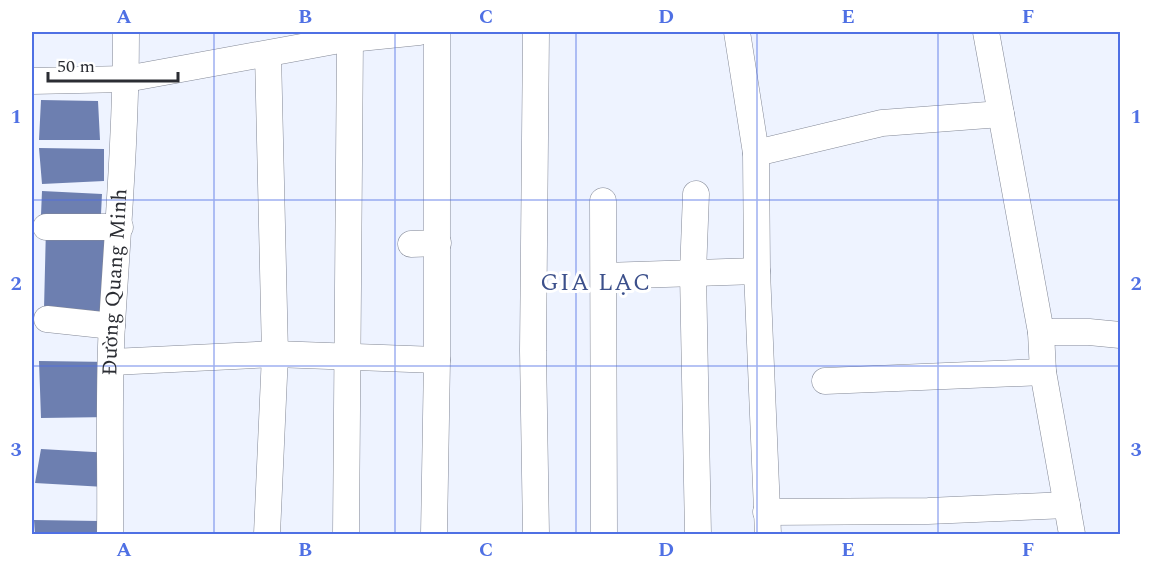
<svg xmlns="http://www.w3.org/2000/svg" width="1152" height="566" viewBox="0 0 1152 566" font-family="Spectral,serif">
  <style>
    .building { fill: #6d7fb0 }
    .lines { fill: none; stroke-linecap: round; stroke-linejoin: round }
    .minor-casing { stroke: #838896; stroke-width: 27 }
    .minor { stroke: #fff; stroke-width: 26 }
    .grid { fill: none; stroke: #4f70e4; stroke-width: 1.5; stroke-opacity: 0.55 }
    .labels { text-anchor: middle; dominant-baseline: central; stroke-width: 6; stroke-linejoin: round; paint-order: stroke }
    .street-label { font-size: 21px; fill: #2b2d33; stroke: #fff }
    .quarter-label { font-size: 24px; letter-spacing: 1.5px; fill: #3c508b; stroke: #fff }
    .neatline { fill: none; stroke: #4f70e4; stroke-width: 2 }
    .grid-label { font-size: 20px; text-anchor: middle; font-weight: bold; fill: #4f70e4 }
  </style>
  <rect width="100%" height="100%" fill="#eef3ff"/>
  <!-- building -->
  <path class="building" d="M41,100L98,101L100,140H39Z
    M39,148L104,149V181L42,184Z
    M42,191L102,194L101,214L41,215Z
    M46,227H120L113,313L44,309Z
    M39,361L112,362L111,417L41,418Z
    M41,449L111,453L105,487L35,483Z
    M34,520L99,521L101,534H35Z"/>
  <g class="lines">
    <!-- minor casing -->
    <g class="minor-casing">
      <g id="minor">
        <path d="M737,32L756,153L757,271L768,534"/>
        <path d="M986,32L1041,332L1043,372L1072,534"/>
        <path d="M32,81L126,79L340,40L419,32"/>
        <path d="M756,153L882,123L1001,114"/>
        <path d="M696,194L693,273L698,534"/>
        <path d="M603,201L604,534"/>
        <path d="M46,227H120"/>
        <path d="M411,244L438,243"/>
        <path d="M604,276L757,271"/>
        <path d="M47,319L112,326"/>
        <path d="M1041,332H1089L1120,335"/>
        <path d="M112,362L275,354L437,360"/>
        <path d="M825,381L1043,372"/>
        <path d="M766,512L928,511L1067,505"/>
        <path id="s1" d="M110,534C111,465 108,394 112,324C118,226 126,129 126,32"/>
        <path d="M267,534L275,354L268,54"/>
        <path d="M346,534L350,39"/>
        <path d="M434,534L437,360V32"/>
        <path d="M536,534L533,351L536,32"/>
      </g>
    </g>
    <!-- minor -->
    <use href="#minor" class="minor"/>
  </g>
  <!-- grid -->
  <path class="grid" d="M214,32V534M395,32V534M576,32V534M757,32V534M938,32V534M32,200H1120M32,366H1120"/>
  <g class="labels">
    <!-- street labels -->
    <g class="street-label">
      <text stroke="none"><textPath href="#s1" startOffset="252">Đường Quang Minh</textPath></text>
    </g>
    <!-- quarter labels -->
    <g class="quarter-label">
      <text x="596" y="283">GIA LẠC</text>
    </g>
  </g>
  <!-- border -->
  <rect width="1152" height="566" fill="none" stroke="#ffffff" stroke-width="66"/>
  <!-- scale -->
  <path d="M48 72v9h130v-9" fill="none" stroke="#2b2d33" stroke-width="3"/>
  <text x="57" y="72" font-size="18" fill="#2b2d33" stroke="#ffffff" stroke-width="4.5" paint-order="stroke">50 m</text>
  <rect x="33" y="33" width="1086" height="500" class="neatline"/>
  <g class="grid-label">
    <text x="124" y="23">A</text>
    <text x="305" y="23">B</text>
    <text x="486" y="23">C</text>
    <text x="666" y="23">D</text>
    <text x="848" y="23">E</text>
    <text x="1028" y="23">F</text>
    <text x="16" y="123">1</text>
    <text x="1136" y="123">1</text>
    <text x="16" y="290">2</text>
    <text x="1136" y="290">2</text>
    <text x="16" y="456">3</text>
    <text x="1136" y="456">3</text>
    <text x="124" y="556">A</text>
    <text x="305" y="556">B</text>
    <text x="486" y="556">C</text>
    <text x="666" y="556">D</text>
    <text x="848" y="556">E</text>
    <text x="1028" y="556">F</text>
  </g>
</svg>
